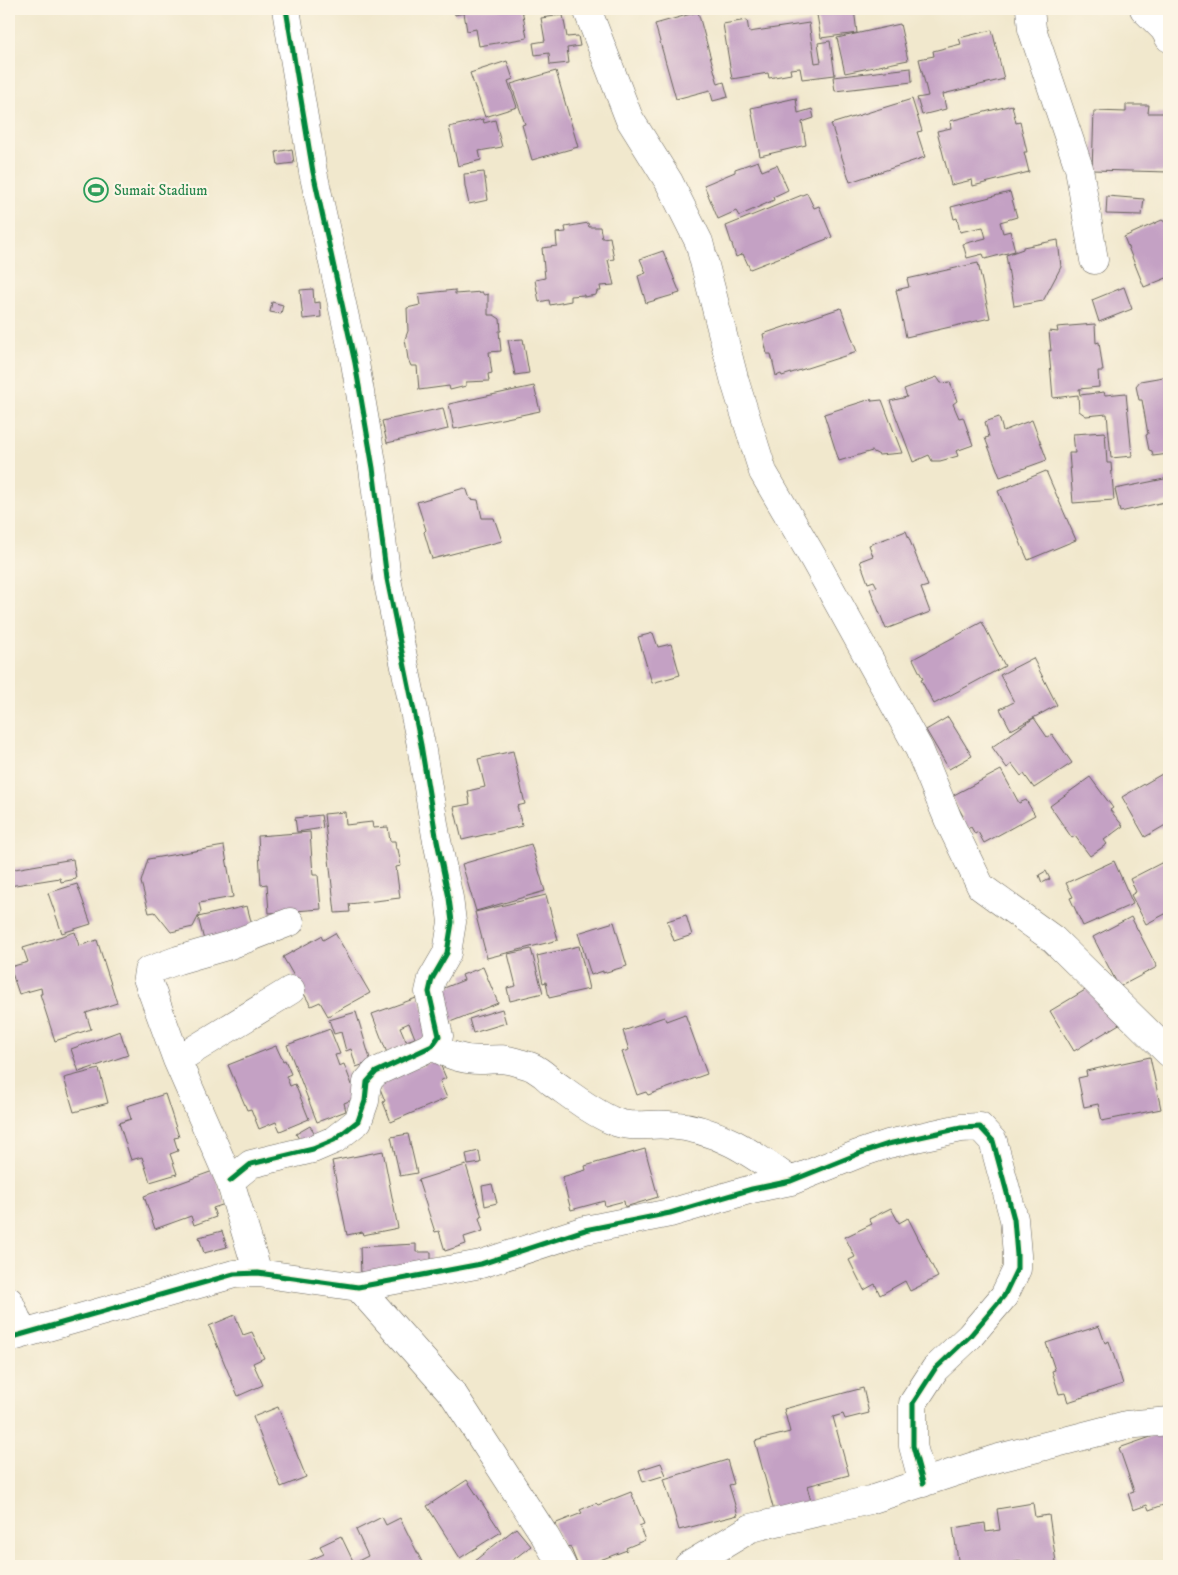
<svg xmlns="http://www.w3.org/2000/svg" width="1178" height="1575" viewBox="0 0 1178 1575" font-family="'IM FELL DW Pica',serif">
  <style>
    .building { fill: #c4a1c4; fill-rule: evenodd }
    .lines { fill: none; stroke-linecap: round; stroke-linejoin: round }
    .minor-casing { stroke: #67635a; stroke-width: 29 }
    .minor { stroke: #fff; stroke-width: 28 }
    .cycleway-casing { stroke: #fcf5e5; stroke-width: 8 }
    .cycleway { stroke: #00873e; stroke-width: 5 }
    .labels { text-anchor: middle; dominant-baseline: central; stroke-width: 4.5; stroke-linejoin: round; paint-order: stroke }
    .leisure-label { font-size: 15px; fill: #27864d; stroke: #fcf5e5; text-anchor: start }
  </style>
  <rect width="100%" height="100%" fill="#fcf5e5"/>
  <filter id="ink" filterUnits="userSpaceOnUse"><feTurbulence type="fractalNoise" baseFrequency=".02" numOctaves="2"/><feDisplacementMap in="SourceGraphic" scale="10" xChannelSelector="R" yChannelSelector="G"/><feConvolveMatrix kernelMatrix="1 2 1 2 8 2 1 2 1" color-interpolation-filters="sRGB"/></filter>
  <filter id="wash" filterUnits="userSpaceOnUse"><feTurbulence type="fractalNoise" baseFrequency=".0096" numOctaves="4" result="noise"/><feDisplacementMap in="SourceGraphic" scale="20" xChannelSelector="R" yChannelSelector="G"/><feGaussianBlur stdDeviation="1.12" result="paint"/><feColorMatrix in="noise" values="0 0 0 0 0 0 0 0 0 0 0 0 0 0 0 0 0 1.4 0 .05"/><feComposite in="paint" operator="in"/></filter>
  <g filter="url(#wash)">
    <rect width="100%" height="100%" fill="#f1e8cd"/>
    <g id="blocks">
      <!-- building -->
      <path class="building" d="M454,9H522L527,38L479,46L476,29L467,31L464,13L455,15Z
        M816,9H854L857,33L821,38Z
        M698,12L718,84L724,82L728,97L713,101L710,90L676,99L655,24Z
        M563,15L567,37L578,36L580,46L567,48L569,63L550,65L549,53L535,55L533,43L545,41L541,18Z
        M747,20L749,32L809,23L815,63L821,62L818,43L830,41L835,75L802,79L800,68L790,69L791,74L769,78L768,73L732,79L723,24Z
        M900,24L908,60L845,73L837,38Z
        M992,30L1004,79L943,94L946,109L922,115L917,98L928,96L919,59L934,56L933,51L961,44L959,38Z
        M507,61L513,79L508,81L517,107L485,117L470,73Z
        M911,68L912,82L835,91L833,77Z
        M556,71L578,147L532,160L522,125L525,124L511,84Z
        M796,98L798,113L812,109L814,118L802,122L806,145L760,156L751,108Z
        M912,99L922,131L917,132L925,157L850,182L831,124Z
        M1012,105L1016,123L1020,122L1027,152H1024L1029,172L973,186L972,180L951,185L937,131L951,128L950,121Z
        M1126,105H1149L1148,113H1169V172L1092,170L1094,111L1126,112Z
        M483,119L484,123L495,120L502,147L479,151L481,160L458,166L449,127Z
        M292,149L294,163L278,165L276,152Z
        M758,161L762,171L777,165L788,190L773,197L774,200L739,216L736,211L718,219L704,185L735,172V169Z
        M484,172L488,200L469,204L465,186L464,174Z
        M1010,192L1017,217L1000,222L1003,233L1010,231L1015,251L985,259L983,254L967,258L963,244L986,238L983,227L960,232L957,218L954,219L951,207Z
        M807,193L814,208L819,206L832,237L750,269L743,254L736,257L726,226Z
        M1107,196L1144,199L1142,215L1106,214Z
        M1162,220L1165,222L1169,233V277L1144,287L1124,237Z
        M588,223L589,227H600L602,238L610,237L614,259L608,260L614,285L600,286L601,291H597L596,295L584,297V295L571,296V301L550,305L549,300L539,302L535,280L545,278L542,248L557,246L556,233L566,232L565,227Z
        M1058,240L1061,267L1043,301L1014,306L1006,255L1023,249V247Z
        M663,251L680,293L646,303L638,276L646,273L640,259Z
        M978,263L990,318L906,337L896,290L909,287L907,279Z
        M1124,287L1132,309L1099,322L1092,300Z
        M313,289L314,303L320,302L321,317L303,319L300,290Z
        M455,290V294L482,292L484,295L488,294V315H494L500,319L501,331H499L501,351L489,352L492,373L488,374L489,381L466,382V386L450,390L449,386L419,390L417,366H411L408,359L405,339L408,331L407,308L420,305L418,294Z
        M272,302L283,305L281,314L270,312Z
        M841,308L857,352L782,376L781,374L776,376L771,354H767L763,334Z
        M1095,324L1096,343L1099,342L1103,371H1098L1099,387L1079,389L1080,395L1104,392L1105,395L1126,393L1132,456L1111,458L1107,414L1086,416L1079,411L1078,395L1053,398L1049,350L1051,351L1049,331L1058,332L1057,327Z
        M523,339L529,373L515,375L508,340Z
        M1169,376V454L1153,456L1152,451L1149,450L1146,435L1148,434L1142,400H1139L1136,386L1140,381Z
        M937,377L941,383L950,382L957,401L953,404L959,418L963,417L973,445L956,451L958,456L940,461H932L929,455L913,462L890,401L907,397L904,389Z
        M534,386L540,411L454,429L449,404Z
        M871,399L872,401L882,400L902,453L879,455L872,451L839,461L824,414Z
        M443,408L448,429L387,443L382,421Z
        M999,417L1003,431L1032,420L1047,460L1000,477L985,438L989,437L985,422Z
        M1105,432L1107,463H1111L1114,500L1073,503L1069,453H1075L1073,434Z
        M1046,471L1076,540L1028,560L998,491Z
        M1169,478V501L1120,512L1115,489Z
        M464,488L467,490L470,499L478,500L482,518H494L502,541L432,559L424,532L426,530L417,502Z
        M906,531L928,586L921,588L930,612L886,629L870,589L877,587L874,581L868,583L860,561L873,556L869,545Z
        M982,622L1005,666L934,704L921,680L923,679L913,659Z
        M653,633L658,647L671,644L680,675L652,683L638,637Z
        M1033,658L1057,705L1011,730L1000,709L1014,702L1000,675Z
        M948,717L972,756L949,769L926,730Z
        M1034,718L1047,737L1052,734L1072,763L1034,788L1024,774L1021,776L1012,764L1007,768L992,747Z
        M513,751L525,804L517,806L522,826L462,840L454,807L470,804L468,791L485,787L478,759Z
        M1001,770L1019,803L1026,800L1035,815L984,843L978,832L975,834L971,827L967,829L961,817L963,816L952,796Z
        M1169,770V823L1145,837L1122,797Z
        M1090,777L1113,808L1110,810L1123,826L1104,840L1107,844L1090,856L1075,836L1072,838L1050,806Z
        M345,812L346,825L372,822L373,828L388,827L390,841H395L396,849H398L401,866L396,867L400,898L349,904L350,912L335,913L324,814Z
        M321,815L323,828L297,832L295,818Z
        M310,832L313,875H318L321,909L269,913L267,884L261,885L258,836Z
        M531,844L545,891L476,911L462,864Z
        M224,846L233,897L199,903L201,911L193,927L171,932L155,912L149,913L141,882L148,859Z
        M73,859L76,879L61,882L60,878L9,886V870Z
        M1169,859V912L1146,924L1131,895L1136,892L1130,879Z
        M1114,861L1133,904L1083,926L1070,898L1073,897L1066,883Z
        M1046,871L1050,879L1042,883L1039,875Z
        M77,884L91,924L62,933L48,893Z
        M546,895L558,940L487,958L475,912Z
        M247,906L254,933L205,944L198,917Z
        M686,915L692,935L674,941L667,921Z
        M1131,917L1157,967L1119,987L1093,937Z
        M614,922L627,966L603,973V971L591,975L578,933Z
        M75,932L79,946L97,940L117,1003L86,1013L91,1029L55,1041L40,994H42L41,988L19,994L10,967L28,962L23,948Z
        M335,933L370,993L328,1016L320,1002L311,1006L283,957L321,936L323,940Z
        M579,946L589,989L549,998L546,982L543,983L537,956Z
        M531,949L543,993L510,1001L507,988L516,986L508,954Z
        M483,967L498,1003L445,1024L432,993L464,980L462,975Z
        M1097,983L1121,1023L1074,1051L1050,1011Z
        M419,997L434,1035L387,1053L372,1014ZM409,1023L415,1038L406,1041L400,1027Z
        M502,1009L506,1023L473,1033L469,1019Z
        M356,1012L371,1062L356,1067L351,1049L346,1051L341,1032L334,1034L329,1020Z
        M685,1014L707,1074L648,1095L646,1092L637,1095L622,1052L629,1050L623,1031L664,1017L666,1021Z
        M330,1029L340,1054L335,1055L339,1066L344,1064L357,1098L344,1103L346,1111L317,1122L287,1045Z
        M120,1031L128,1055L79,1072L71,1049Z
        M276,1046L283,1061L285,1060L291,1074L286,1076L290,1086L295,1084L309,1119L280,1131L276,1122L259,1129L251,1109L247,1110L228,1065Z
        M1150,1057L1161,1109L1102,1121L1098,1104L1084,1107L1078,1078L1087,1076L1086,1071Z
        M438,1059L446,1078L440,1081L447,1098L391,1122L383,1102L385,1101L375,1076L422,1066Z
        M99,1069L108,1103L74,1112L64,1078Z
        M165,1094L179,1137L174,1138L178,1151L170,1154L177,1174L150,1182L142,1157L131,1160L119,1123L131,1119L127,1106Z
        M310,1126L318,1138L304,1148L296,1134Z
        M408,1134L417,1173L400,1176L391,1137Z
        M645,1149L658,1197L625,1207L624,1201L605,1206L604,1201L571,1210L562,1177L586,1170L585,1166Z
        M383,1151L398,1228L363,1235L362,1232L347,1235L332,1161Z
        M479,1151L481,1163L468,1165L466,1154Z
        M466,1165L482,1217L479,1218L483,1231L464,1237L466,1244L445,1251L439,1231L435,1232L418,1180Z
        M213,1171L225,1204L213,1208L216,1217L194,1225L191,1216L155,1229L144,1196Z
        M492,1184L497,1203L485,1206L482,1186Z
        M891,1208L899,1223L908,1218L938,1277L910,1291L905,1281L880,1295L875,1284L864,1290L849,1260L855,1257L845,1237L872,1224L869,1219Z
        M222,1231L227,1247L204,1253L199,1237Z
        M416,1244V1252H431V1266L361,1275L360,1247Z
        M235,1315L243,1335L252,1332L264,1358L253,1363L263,1385L238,1396L209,1326Z
        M1099,1326L1105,1343L1109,1341L1123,1384L1068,1402L1065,1393L1059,1394L1052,1371L1055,1370L1046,1343Z
        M863,1388L869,1413L845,1419L843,1414L833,1417L849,1475L807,1486L812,1505L775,1515L755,1441L790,1432L784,1409Z
        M278,1407L306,1477L281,1487L253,1417Z
        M1168,1431L1169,1435V1503L1149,1510L1147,1505L1133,1510L1128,1493L1134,1491L1119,1448Z
        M727,1460L734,1484L729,1485L738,1515L679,1530L664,1479Z
        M661,1463L666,1475L643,1482L639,1470Z
        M467,1480L501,1532L460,1558L427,1506Z
        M631,1492L644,1524L639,1526L645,1540L626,1548L627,1550L584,1566H578L570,1546L564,1548L554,1524L582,1513L580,1510L596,1503L598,1505Z
        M1033,1503L1035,1517L1049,1515L1056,1562L1028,1566H1022V1561L990,1566H959L953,1528L985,1523L986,1532L1000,1530L997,1509Z
        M382,1517L386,1525L400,1518L424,1566H306L304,1563L324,1554L320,1546L341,1536L354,1563L368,1556L356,1530Z
        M516,1528L531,1546L505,1566H468Z
        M522,1561L525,1566H514Z"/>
    </g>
  </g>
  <g filter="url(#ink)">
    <use href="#blocks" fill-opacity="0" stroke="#67635a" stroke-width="1"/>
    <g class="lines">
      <!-- minor casing -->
      <g class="minor-casing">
        <path id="minor" d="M587,9L629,118L669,182L699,242L735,382L763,472L815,561L919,749L948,819L981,887L1053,939L1169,1053
          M1030,9L1032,29L1079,168L1094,260
          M1144,9L1164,29L1169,38
          M432,1046C447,1054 461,1060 479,1060C494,1060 501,1057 516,1062C522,1064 529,1065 534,1068C541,1072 547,1077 552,1082C572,1096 590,1111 613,1121C631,1129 650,1123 669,1125C718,1128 753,1154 791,1181
          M177,1060L147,978L148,971L178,960L230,945L290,922
          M230,1181L251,1164L313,1149L334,1140L358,1121L365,1101L367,1082L376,1072L432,1046L439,1036L429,992L432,979L447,953L452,922L449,898L436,836L421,745L387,579L373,468L355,363L313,172L286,9
          M258,1273L230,1181L177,1060L291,990
          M358,1287L453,1394L545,1536L562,1566
          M9,1301L23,1334
          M9,1338L234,1274L258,1273L358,1287L481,1264L585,1230L670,1213L752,1189L791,1181L858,1154L888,1144L961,1128L980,1127L993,1141L1014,1219L1017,1255V1269L1004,1296L970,1336L935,1369L913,1403V1446L923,1483
          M688,1566L751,1528L870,1500L995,1459L1126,1425L1169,1421"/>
      </g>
      <!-- minor -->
      <use href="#minor" class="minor"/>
      <!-- cycleway casing -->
      <g class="cycleway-casing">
        <path id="cycleway" d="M230,1181L251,1164L313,1149L334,1140L358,1121L365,1101L367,1082L376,1072L432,1046L439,1036L429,992L432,979L447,953L452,922L449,898L436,836L421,745L387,579L373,468L355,363L313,172L286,9
          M9,1338L234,1274L258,1273L358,1287L481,1264L585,1230L670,1213L752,1189L791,1181L858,1154L888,1144L961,1128L980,1127L993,1141L1014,1219L1017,1255V1269L1004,1296L970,1336L935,1369L913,1403V1446L923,1483"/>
      </g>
      <!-- cycleway -->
      <use href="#cycleway" class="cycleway"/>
    </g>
  </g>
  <!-- icons -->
  <defs>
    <g id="stadium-ring" transform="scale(1.25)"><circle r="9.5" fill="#fcf5e5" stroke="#2e9e5b" stroke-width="1.5"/><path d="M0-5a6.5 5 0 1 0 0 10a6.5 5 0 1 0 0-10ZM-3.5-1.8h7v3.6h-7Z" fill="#2e9e5b"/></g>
  </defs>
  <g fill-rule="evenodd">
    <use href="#stadium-ring" x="96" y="190"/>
  </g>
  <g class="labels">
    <!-- leisure labels -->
    <g class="leisure-label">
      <text x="114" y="190">Sumait Stadium</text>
    </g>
  </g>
  <!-- margin -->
  <rect width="1178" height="1575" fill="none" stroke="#fcf5e5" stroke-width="30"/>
</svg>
